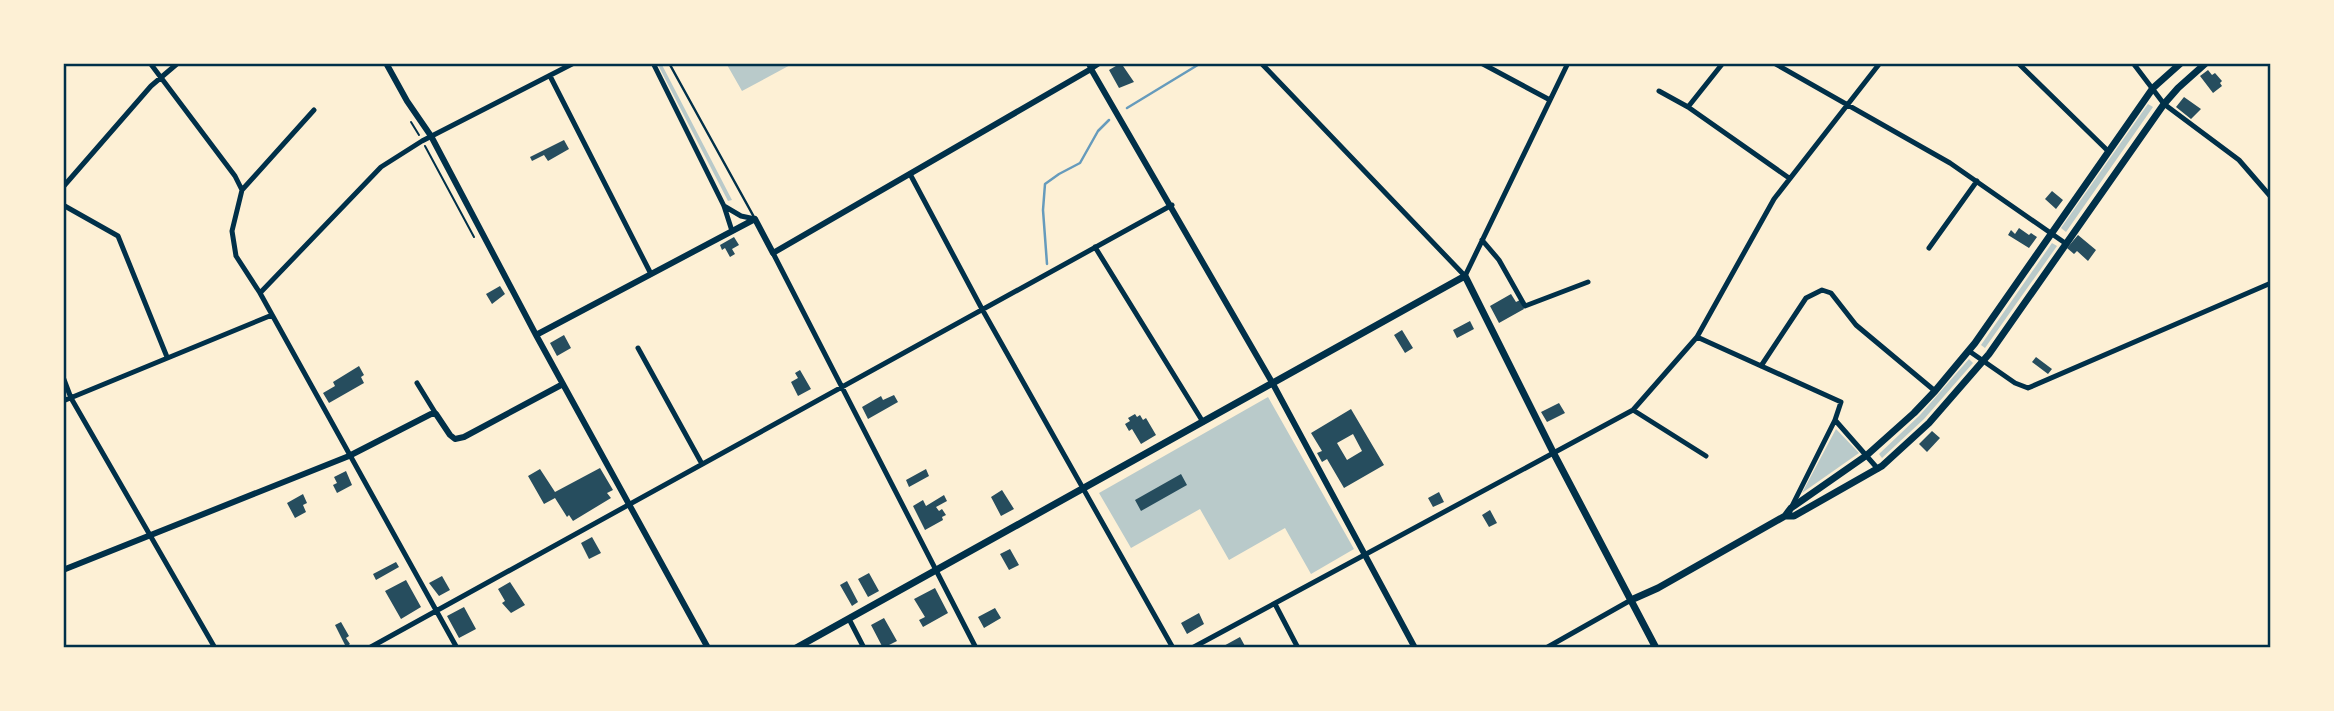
<svg xmlns="http://www.w3.org/2000/svg" width="2334" height="711" viewBox="0 0 2334 711" font-family="Barlow,sans-serif">
  <style>
    .green { fill: #b9caca }
    .lines { fill: none; stroke-linecap: round; stroke-linejoin: round }
    .stream { stroke: #669bbc; stroke-width: 2.5 }
    .building { fill: #264d5e; fill-rule: evenodd }
    .path { stroke: #003049; stroke-width: 2 }
    .service { stroke: #003049; stroke-width: 2.5 }
    .minor { stroke: #003049; stroke-width: 5 }
    .tertiary { stroke: #003049; stroke-width: 6 }
    .secondary { stroke: #003049; stroke-width: 7 }
    .neatline { fill: none; stroke: #003049; stroke-width: 2.5 }
  </style>
  <rect width="100%" height="100%" fill="#fdf0d5"/>
  <!-- green -->
  <path class="green" d="M657,63H661L732,200L728,201Z
    M726,63H794L742,91Z
    M2148,104L2153,107L2066,232L2061,228Z
    M2052,243L2057,246L1985,348L1981,345Z
    M1969,359L1973,363L1924,419L1882,458L1879,454L1920,415Z
    M1268,397L1354,549L1311,574L1285,528L1229,560L1200,509L1131,548L1099,493Z
    M1836,429L1859,453L1802,493Z"/>
  <g class="lines">
    <!-- stream -->
    <path class="stream" d="M1127,108L1201,63
      M1047,264L1043,210L1045,184L1059,174L1080,163L1098,131L1109,120"/>
  </g>
  <!-- building -->
  <path class="building" d="M1121,63L1134,82L1119,88L1109,70Z
    M2208,70L2212,75L2215,73L2222,81L2220,83L2222,86L2213,93L2200,76Z
    M2184,97L2201,109L2191,119L2176,107Z
    M564,140L569,149L548,161L544,155L532,161L530,157Z
    M2052,191L2063,200L2056,209L2045,199Z
    M2019,228L2029,235L2031,233L2037,237L2029,248L2008,235L2011,230L2015,234Z
    M2078,235L2096,250L2088,261L2077,251L2074,254L2067,248Z
    M734,237L739,245L732,249L735,254L730,257L725,248L722,250L720,245Z
    M500,286L505,294L492,304L486,294Z
    M1511,294L1516,302L1520,300L1524,309L1499,323L1490,306Z
    M1470,321L1474,329L1457,338L1453,330Z
    M1402,330L1413,348L1405,353L1394,335Z
    M564,335L571,348L557,356L550,343Z
    M2036,357L2052,369L2048,374L2032,362Z
    M359,366L364,375L361,377L364,383L329,403L323,393L335,386L333,382Z
    M800,370L811,389L798,396L791,382L798,378L795,373Z
    M894,395L898,402L868,419L862,407L881,396L883,400Z
    M1559,403L1565,413L1547,422L1541,412Z
    M1351,409L1384,465L1344,488L1327,459L1322,462L1317,453L1322,451L1311,433ZM1353,434L1362,451L1347,460L1337,443Z
    M1135,414L1137,417L1140,415L1143,420L1146,418L1156,435L1141,444L1132,429L1129,431L1125,424L1130,421L1128,418Z
    M1932,431L1940,438L1927,452L1919,444Z
    M600,468L613,490L607,493L611,498L573,521L569,515L567,517L555,498L544,504L528,476L540,469L555,492Z
    M926,469L929,476L909,487L906,480Z
    M346,471L352,485L337,493L333,485L337,483L334,477Z
    M1181,474L1187,485L1141,511L1135,500Z
    M1002,490L1014,509L1001,516L991,497Z
    M1439,492L1444,502L1433,507L1428,498Z
    M303,494L307,503L303,505L306,512L295,518L287,503Z
    M944,495L947,501L936,507L939,511L942,509L946,515L942,517L943,520L925,530L913,506L923,500L926,506Z
    M1490,510L1497,523L1489,527L1482,515Z
    M592,537L601,553L589,559L581,543Z
    M1010,549L1019,565L1009,570L1000,554Z
    M396,562L399,567L376,580L373,574Z
    M869,573L879,591L868,597L858,579Z
    M442,576L450,590L439,596L429,583Z
    M406,580L421,607L401,619L385,591Z
    M847,581L858,602L852,606L840,585Z
    M510,582L525,605L511,613L502,603L505,601L498,589Z
    M935,588L948,613L923,627L919,620L925,617L914,599Z
    M464,607L476,629L459,638L447,616Z
    M995,608L1001,618L984,628L978,617Z
    M1199,613L1204,624L1187,634L1181,623Z
    M884,618L897,641L883,648L871,625Z
    M341,622L349,636L346,638L350,644L346,647L335,625Z
    M1240,637L1246,648H1220Z"/>
  <g class="lines">
    <!-- path -->
    <path class="path" d="M411,122L419,135
      M425,146L474,237"/>
    <!-- service -->
    <path class="service" d="M669,63L754,217"/>
    <!-- minor -->
    <path class="minor" d="M150,63L235,176L242,190
      M653,63L724,206L732,231
      M1088,63L1091,69L1100,63
      M1261,63L1465,276L1568,63
      M1481,63L1550,100
      M1723,63L1688,107L1789,178
      M1774,63L1950,163L2065,243
      M2018,63L2108,151
      M2133,63L2164,104L2239,160L2271,197
      M550,76L651,274
      M1659,91L1688,107
      M910,174L982,309L1173,648
      M63,187L151,86L178,63
      M242,190L232,231L236,256L260,293L457,648
      M242,190L314,110
      M63,205L118,236L167,357
      M724,206L741,216L755,219
      M1482,240L1499,260L1525,306L1588,282
      M1095,247L1203,422
      M1929,248L1977,181
      M773,253L976,648
      M260,293L381,167L422,141L574,63
      M1697,337L1841,402L1835,420L1792,506
      M638,348L702,464
      M1969,351L2015,383L2028,388L2271,283
      M1761,366L1806,298L1822,290L1831,293L1856,325L1935,391
      M63,377L71,398L215,648
      M417,383L436,414
      M63,401L272,315
      M1633,410L1706,456
      M1835,420L1878,469
      M1275,604L1298,648
      M849,619L864,648
      M369,648L1172,205
      M1192,648L1633,410L1697,337L1774,199L1880,63
      M1546,648L1631,600"/>
    <!-- tertiary -->
    <path class="tertiary" d="M386,63L407,101L431,136L536,335L708,648
      M536,335L755,219L773,253L1091,69L1273,384L1415,648
      M63,570L349,456L431,414H436L450,435L455,439L464,437L563,384"/>
    <!-- secondary -->
    <path class="secondary" d="M1785,516L1791,508L1867,455L1914,413L1935,391L1975,343L2153,88L2181,63
      M1631,600L1658,588L1785,516H1794L1882,466L1929,423L1989,354L2164,104L2178,88L2206,63
      M796,648L1465,276L1553,452L1656,648"/>
  </g>
  <!-- border -->
  <rect width="2334" height="711" fill="none" stroke="#fdf0d5" stroke-width="130"/>
  <rect x="65" y="65" width="2204" height="581" class="neatline"/>
</svg>
